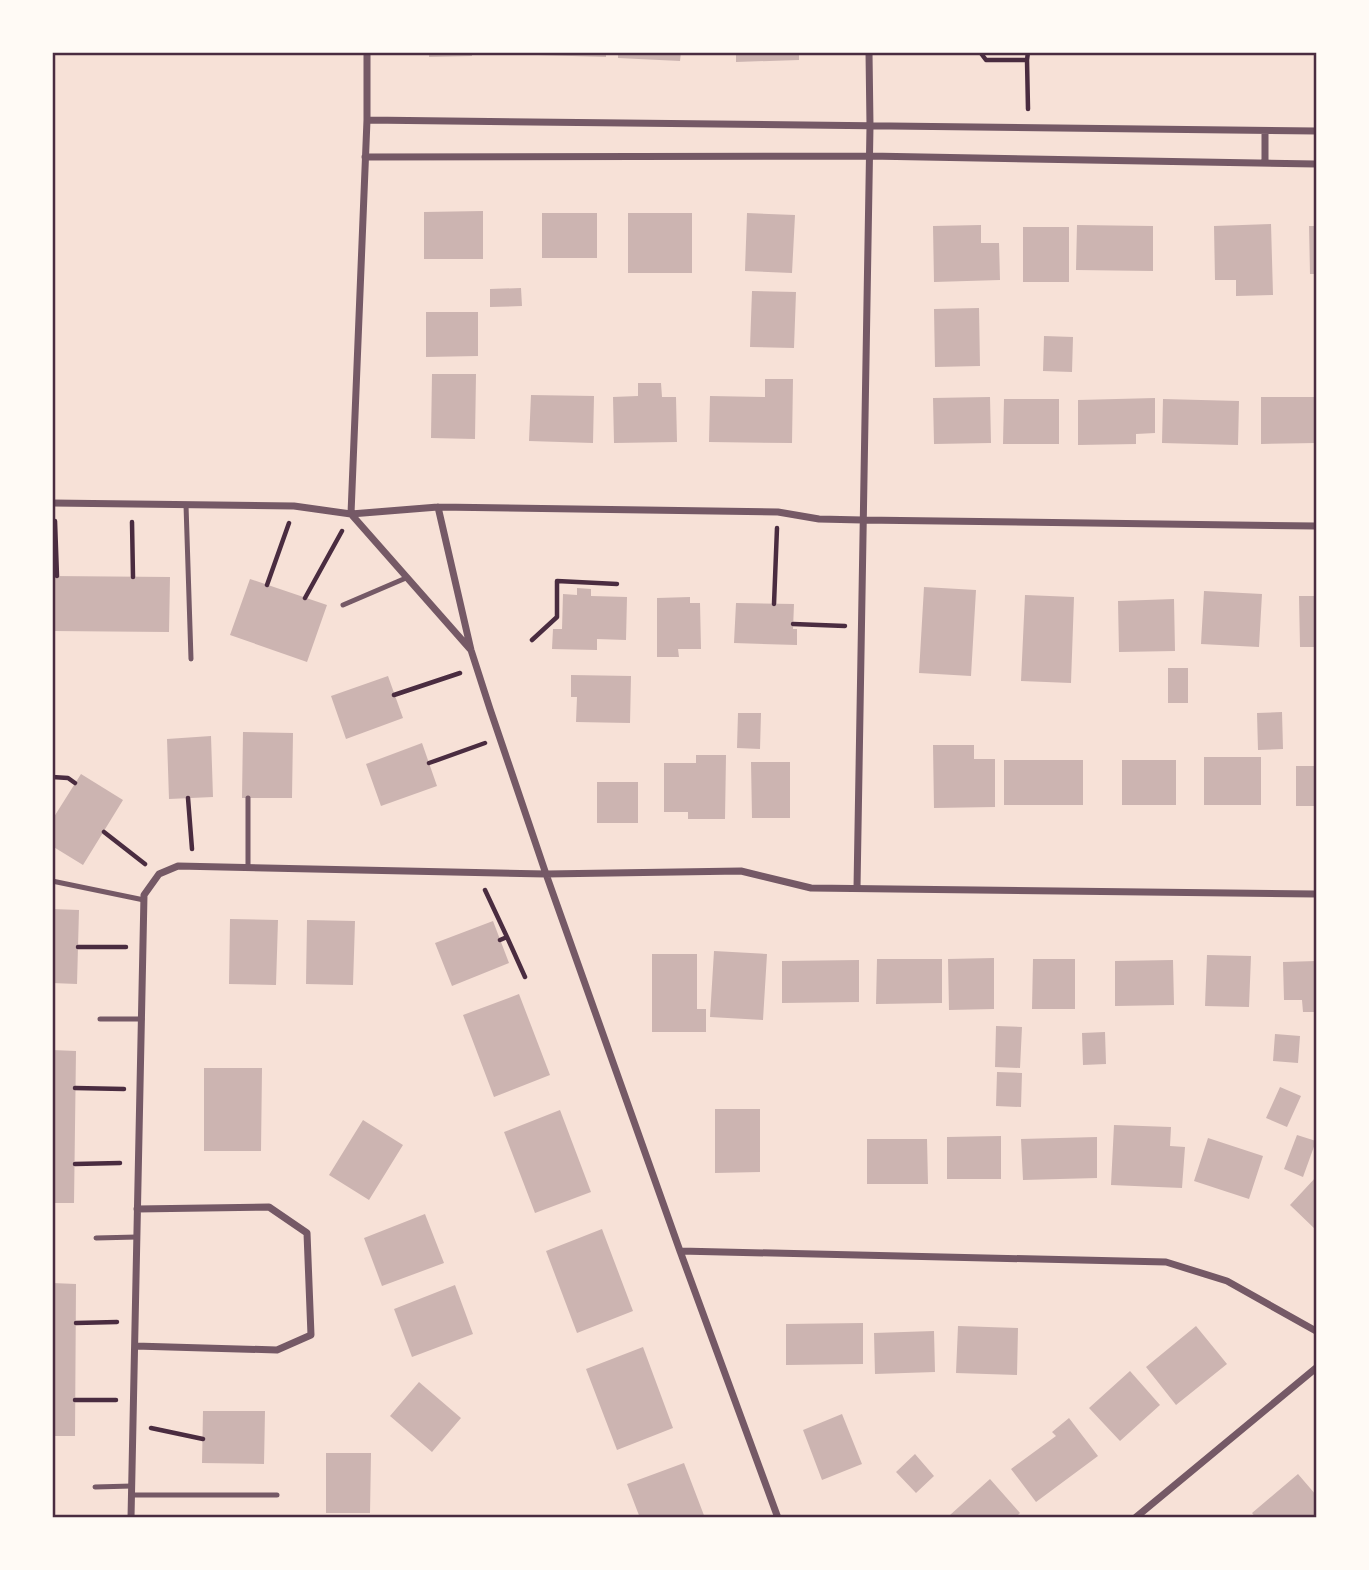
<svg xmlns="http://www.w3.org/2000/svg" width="1369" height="1570" viewBox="0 0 1369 1570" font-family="Raleway,sans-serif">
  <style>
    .building { fill: #ccb4b1 }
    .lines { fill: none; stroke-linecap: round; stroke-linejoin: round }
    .path { stroke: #4a2c40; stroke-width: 4.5 }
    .service { stroke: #755966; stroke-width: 5 }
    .minor { stroke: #755966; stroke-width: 7 }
    .neatline { fill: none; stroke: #4a2c40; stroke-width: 2.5 }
  </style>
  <rect width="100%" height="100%" fill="#f7e1d7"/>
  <!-- building -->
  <path class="building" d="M429,52H472V56L429,57Z
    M538,52H606V57L538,55Z
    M618,52H681L680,61L618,58Z
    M736,52H799V60L736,62Z
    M483,211V259H424V212Z
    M542,213H597V258H542Z
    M628,213H692V273H628Z
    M747,213L795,215L792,273L745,271Z
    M1271,224L1273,295L1236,296V280H1215L1214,226Z
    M981,225V243H999L1000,280L934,282L933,226Z
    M1077,225L1153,226V271L1076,270Z
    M1309,226H1316V274H1310Z
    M1023,227H1069V282H1023Z
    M521,288L522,306L490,307V289Z
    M752,291L796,292L794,348L750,347Z
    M979,308L980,366L935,367L934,309Z
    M426,312H478V356L426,357Z
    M1044,336L1073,337L1072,372L1043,371Z
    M432,374H476L475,439L431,438Z
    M765,379H793L792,443L709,442L710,396L765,397Z
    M638,383H661L662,397H676L677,442L614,443L613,397L638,396Z
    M531,395L594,396L593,443L529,441Z
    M990,397L991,443L934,444L933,398Z
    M1261,397H1316V443L1261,444Z
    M1155,398V433L1136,434V444L1078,445V400Z
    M1004,399H1059V444H1003Z
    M1163,399L1239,401L1238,445L1162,443Z
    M52,576L170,577L169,632L52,631Z
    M250,579L327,605L307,662L230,635Z
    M924,587L976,590L971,676L919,673Z
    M577,588L591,589V596L627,597L626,640L597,639V650L552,649L553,629H562L563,594L577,595Z
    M1204,591L1262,594L1259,647L1201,644Z
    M1025,595L1074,597L1071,683L1021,681Z
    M1299,596H1316V647H1300Z
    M690,597V603H700L701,649H678L679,657H657V598Z
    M1174,599L1175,651L1119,652L1118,601Z
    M736,603L794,604L793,629H797V645L734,643Z
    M1168,668H1188V703H1168Z
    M571,675L631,676L630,723L576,722L577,697H571Z
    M388,676L403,718L346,739L331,696Z
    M1282,712L1283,749L1258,750L1257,713Z
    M738,713H761L760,749L737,748Z
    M243,732L293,733L292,798H242Z
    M211,736L213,797L169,799L167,739Z
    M422,743L437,786L381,806L366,764Z
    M933,745H974V759H995V807L934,808Z
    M696,755H726L725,819H688V812H664V763H696Z
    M1204,757H1261V805H1204Z
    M1004,760H1083V805H1004Z
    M1122,760H1176V805H1122Z
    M751,762H790V818H752Z
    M1296,766H1316V806H1296Z
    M81,774L123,800L83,865L52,846V820Z
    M597,782H638V823H597Z
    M52,909L79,910L77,984L52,983Z
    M230,919L278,920L276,985L229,984Z
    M307,920L355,921L353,985L306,984Z
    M493,921L509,963L452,986L435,943Z
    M714,951L767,954L763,1020L710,1017Z
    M652,954H697V1009H706V1032H652Z
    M1207,955L1251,956L1249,1007L1205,1006Z
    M994,958V1009L949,1010L948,959Z
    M877,959H942V1003L876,1004Z
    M1033,959H1075V1009H1032Z
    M859,960V1002L782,1003V961Z
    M1173,960L1174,1005L1115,1006V961Z
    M1316,961V1012H1303L1302,1000H1284L1283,962Z
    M519,994L550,1075L494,1097L463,1015Z
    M996,1026L1022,1027L1020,1068L995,1067Z
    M1105,1032L1106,1064L1083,1065L1082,1033Z
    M1275,1034L1300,1036L1298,1063L1273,1061Z
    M52,1050L76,1051L74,1203H52Z
    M204,1068H262L261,1151H204Z
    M997,1072L1022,1073L1021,1107L996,1106Z
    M1280,1087L1301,1096L1287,1127L1266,1118Z
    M715,1109H760V1172L715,1173Z
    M560,1110L591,1192L535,1213L504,1132Z
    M363,1120L403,1145L369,1200L329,1175Z
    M1114,1125L1171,1127L1170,1146L1185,1147L1182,1188L1111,1185Z
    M1297,1135L1316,1141L1303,1177L1284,1169Z
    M1001,1136V1179H947V1137Z
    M1097,1137V1178L1023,1180L1021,1139Z
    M1208,1138L1263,1156L1249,1199L1194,1181Z
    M867,1139H927L928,1184H867Z
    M1316,1177V1230L1290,1205Z
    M425,1214L444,1263L382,1286L364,1238Z
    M602,1229L633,1311L577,1333L546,1251Z
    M52,1283L76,1284L75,1436H52Z
    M455,1285L473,1334L412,1357L394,1309Z
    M863,1323V1364L786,1365V1324Z
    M958,1326L1018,1328L1017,1375L956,1373Z
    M1196,1326L1227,1364L1176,1405L1146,1367Z
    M934,1331L935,1372L875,1374L874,1333Z
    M643,1347L673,1428L617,1450L586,1369Z
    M1130,1371L1160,1405L1120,1441L1089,1408Z
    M419,1382L461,1418L432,1452L390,1416Z
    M203,1411H265L264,1464L202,1463Z
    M842,1414L862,1464L822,1480L803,1430Z
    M1069,1418L1098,1456L1036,1502L1011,1469L1056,1436L1052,1432Z
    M326,1453H371L370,1513H326Z
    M915,1454L934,1476L916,1493L896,1472Z
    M684,1463L705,1518H640L627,1484Z
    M1298,1474L1316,1495V1514L1312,1518H1256L1252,1513Z
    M990,1479L1020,1513L1015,1518H952L950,1515Z"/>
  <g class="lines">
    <!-- path -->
    <path class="path" d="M980,52L986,60H1027L1028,109
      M1027,60L1028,52
      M55,521L57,576
      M132,522L133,577
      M267,585L289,523
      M305,598L342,531
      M774,604L777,528
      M793,624L845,626
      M532,640L557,617V581L617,584
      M394,695L460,673
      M429,763L485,743
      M52,777L68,778L75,783
      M188,798L192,849
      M104,832L145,864
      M485,890L507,937
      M500,940L507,937L525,977
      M78,947H126
      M75,1088L124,1089
      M75,1164L120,1163
      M76,1323L117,1322
      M75,1400H116
      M151,1428L203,1439"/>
    <!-- service -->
    <path class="service" d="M186,505L191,659
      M343,605L406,578
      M248,867V798
      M52,881L144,900
      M100,1019H142
      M96,1238L137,1237
      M95,1487L132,1486
      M131,1495H277"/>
    <!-- minor -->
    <path class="minor" d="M367,52V120L351,514L470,649
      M367,120L1316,131
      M1265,131V163
      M365,157L869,156L1316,164
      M52,503L294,506L351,514L438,507L778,512L819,519L862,520L1316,526
      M438,507L471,650L490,709L546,874L680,1251L778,1518
      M857,888L870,126L869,52
      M680,1251L1166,1262L1227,1281L1316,1331
      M135,1346L277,1350L311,1335L307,1233L269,1207L137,1209
      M131,1518L144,895L159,874L178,866L546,874L741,871L811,888L1316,894
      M1135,1518L1316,1368"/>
  </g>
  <!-- border -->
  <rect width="1369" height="1570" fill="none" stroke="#fffaf5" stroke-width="108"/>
  <rect x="54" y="54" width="1261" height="1462" class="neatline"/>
</svg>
